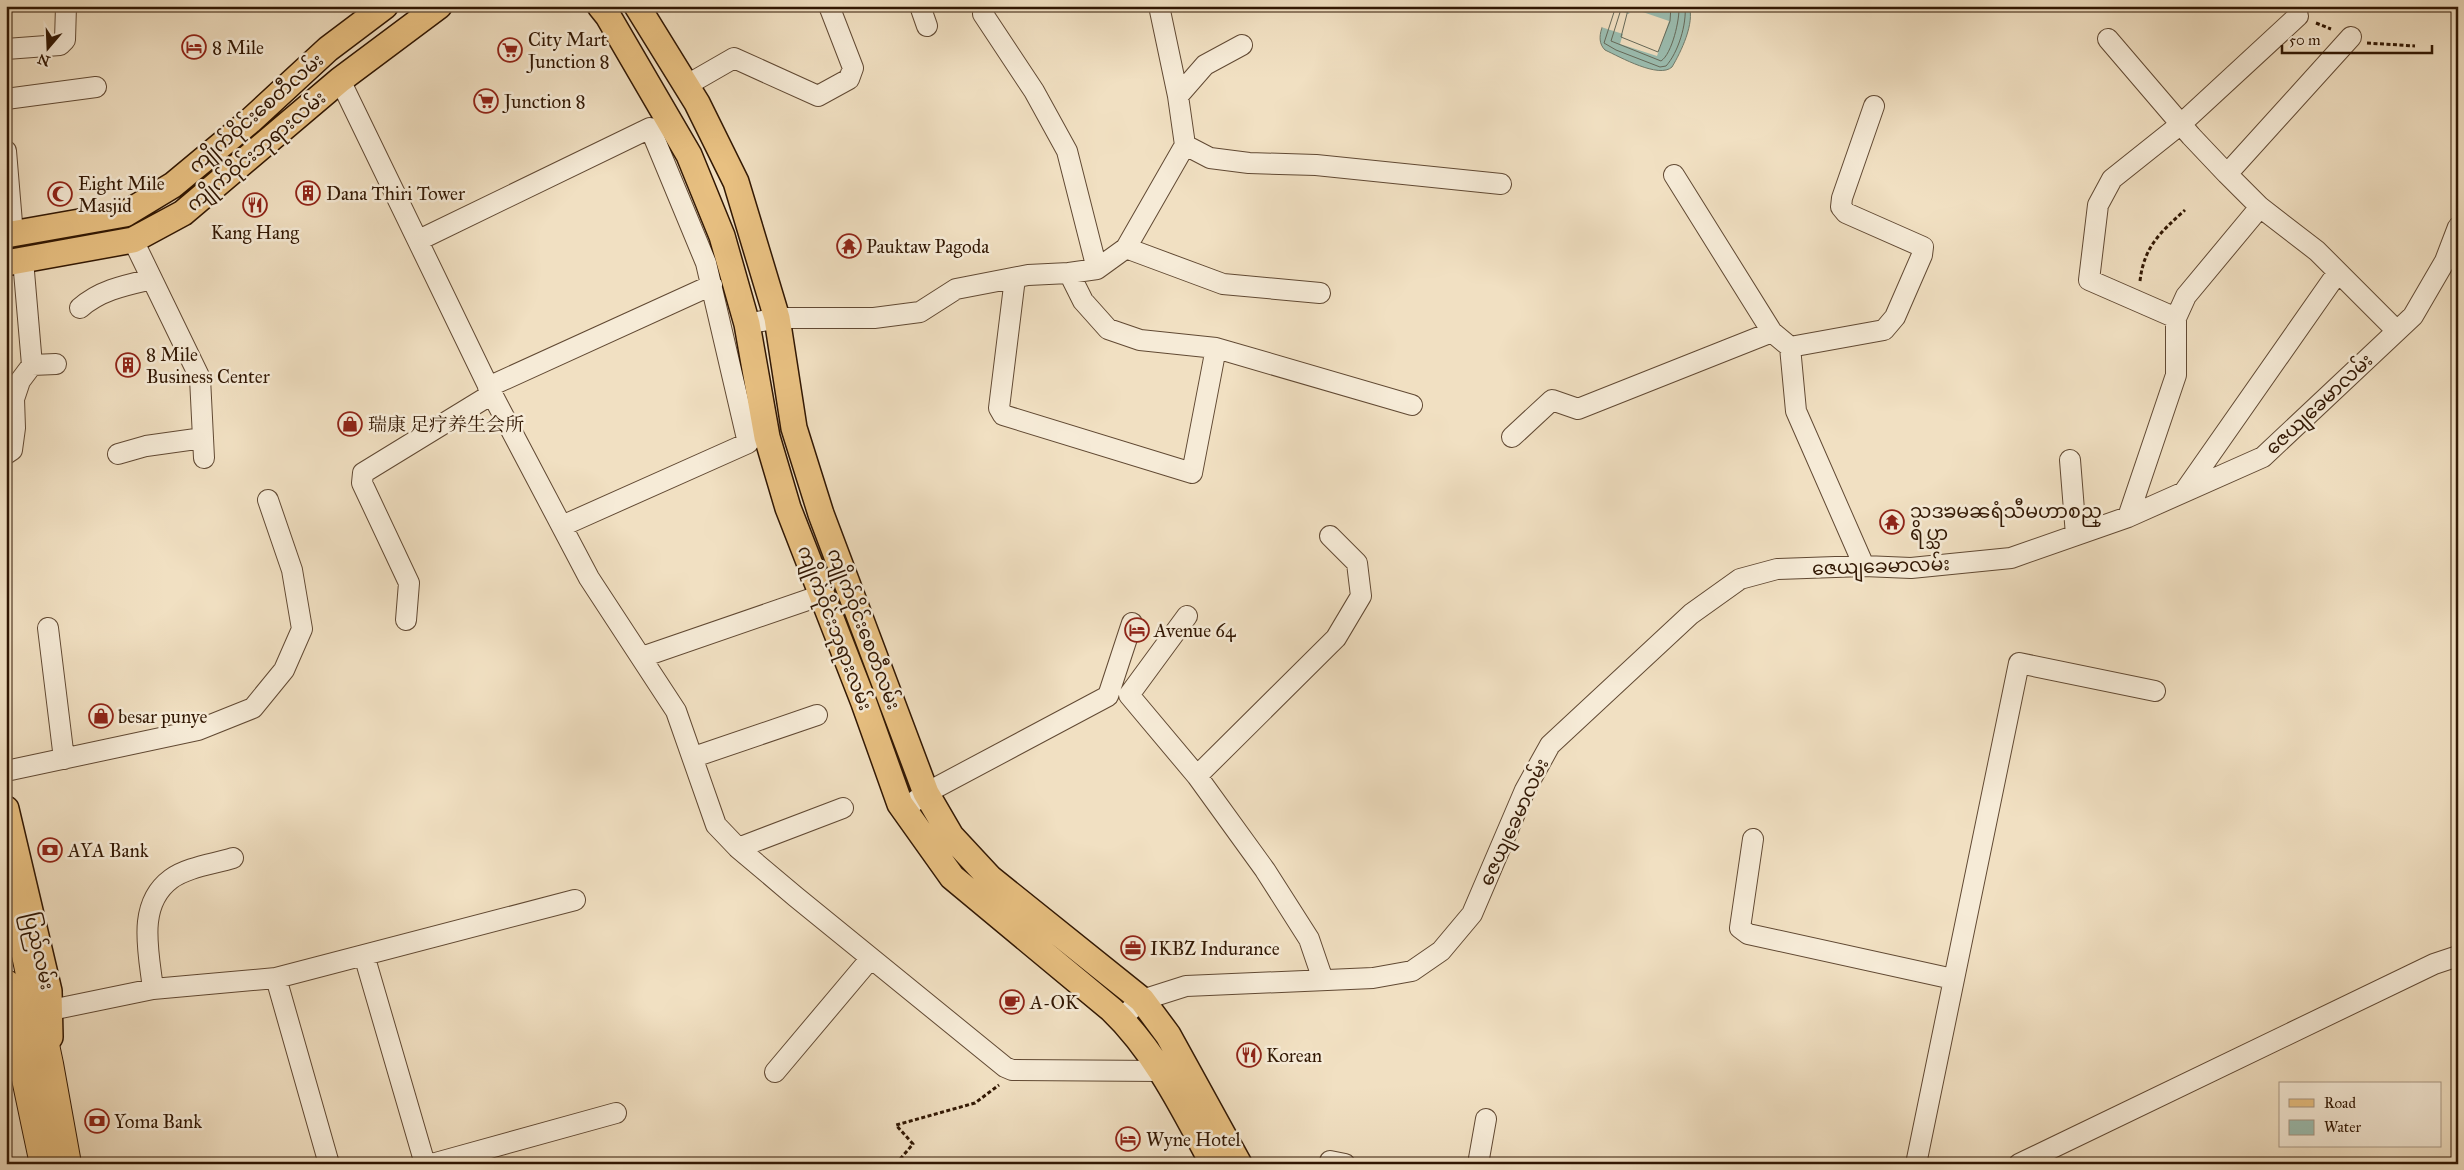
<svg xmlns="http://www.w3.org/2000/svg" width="2464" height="1170" viewBox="0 0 2464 1170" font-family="'IM FELL Great Primer','Noto Serif SC','Noto Sans Myanmar',serif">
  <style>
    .water { fill: #9bbdb0; stroke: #717b6b }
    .pier { fill: #f1e0c2 }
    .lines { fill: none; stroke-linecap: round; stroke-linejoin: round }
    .shore { stroke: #666a5a; stroke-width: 1 }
    .minor-casing { stroke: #614933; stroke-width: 22 }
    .major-casing { stroke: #311703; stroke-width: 28 }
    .highway-casing { stroke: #311703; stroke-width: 30 }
    .path { stroke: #311703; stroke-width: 3; stroke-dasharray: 4 2.5; stroke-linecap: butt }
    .minor { stroke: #f6ebd7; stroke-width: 20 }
    .major { stroke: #e8c081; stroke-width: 25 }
    .highway { stroke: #e8c081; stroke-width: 28 }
    .labels { text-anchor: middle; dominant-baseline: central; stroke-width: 5; stroke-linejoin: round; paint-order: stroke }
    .poi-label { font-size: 19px; fill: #311703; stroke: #f6ebd7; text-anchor: start }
    .street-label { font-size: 19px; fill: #311703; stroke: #f6ebd7 }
  </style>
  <rect width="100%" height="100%" fill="#f1e0c2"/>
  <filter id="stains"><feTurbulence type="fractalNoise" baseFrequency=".004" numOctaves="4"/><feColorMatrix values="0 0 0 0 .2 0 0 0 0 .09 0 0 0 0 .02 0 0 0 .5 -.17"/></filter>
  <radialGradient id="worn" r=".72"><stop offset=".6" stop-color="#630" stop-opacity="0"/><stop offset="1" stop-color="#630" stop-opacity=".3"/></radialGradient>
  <!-- water -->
  <path class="water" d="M1611,6H1689C1695,23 1681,52 1672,67C1659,79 1620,57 1605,50C1593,38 1606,20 1611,6Z"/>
  <!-- pier -->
  <path class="pier" d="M1608,7L1629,14L1631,8L1669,21L1657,56L1620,44L1623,34L1601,27Z"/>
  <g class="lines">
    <!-- shore -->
    <path class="shore" d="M1616,6L1604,43L1616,50L1660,67L1666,66C1678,53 1687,24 1685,6
      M1622,6L1611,41L1661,61C1672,54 1680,19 1679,6
      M1629,6L1621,37L1658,52L1670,21L1671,6"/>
    <!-- minor casing -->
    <g class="minor-casing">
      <path id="minor" d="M920,6L927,26
        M1159,6L1178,96
        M983,14L1034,91L1067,151L1097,269
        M2108,39L2191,136L2227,174L2260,207L2317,251L2396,330
        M6,49L60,45L65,40L66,6
        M340,80L492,394L589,578L676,711L716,825L738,848L796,897L1005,1067L1012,1070L1161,1071
        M687,85L734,58L818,96L849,79L853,68L829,6
        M6,99L96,87
        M1185,145L1178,96L1205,65L1242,45
        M6,151L13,235
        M2227,174L2351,37
        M1674,175L1772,332
        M133,240L200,378L204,458
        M419,240L650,128L706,263L748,443L562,526
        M1126,248L1223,284L1320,293
        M1069,273L1097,269L1126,248L1185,145L1210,158L1249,163L1316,165L1501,184
        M1015,278L999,408L1003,415L1192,473L1216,348
        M80,308C100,290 126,285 152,279
        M2176,318L2089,280L2098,205L2112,179L2181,124L2298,16
        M747,324L777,318H874L920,312L956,289L1028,275L1069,273L1083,301L1108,329L1140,340L1216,348L1412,405
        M1790,347L1884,330L1895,317L1922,255L1923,247L1846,213L1841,207L1842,198L1874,106
        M32,365L56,364
        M488,387L712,285
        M1512,437L1552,400L1578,409L1772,332L1790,347L1796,411L1864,566
        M6,454L12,450L15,428L14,399L20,381L32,365L23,260
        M118,454L146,446L203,438
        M2070,460L2076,535
        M2184,492L2338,272
        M2128,517L2176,375V318L2186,296L2260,207
        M1187,616L1129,695L1197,776L1265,870L1309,939L1323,980
        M406,620L409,583L362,483L363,473L492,394
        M48,628L64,759
        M642,657L822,595
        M694,757L817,715
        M6,771L198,730L253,708L284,670L302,629L292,570L268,500
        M1197,776L1336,638L1361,596L1357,563L1330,536
        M904,809L926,793L1108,696L1132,623
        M1753,839L1740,928L1748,934L1953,979
        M738,848L843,808
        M364,955L425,1164
        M276,978L329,1164
        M153,989C149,953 136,905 171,879C187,867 214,864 233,858
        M51,1010L153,989L276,978L575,900
        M1121,1018L1142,1000L1186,986L1373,978L1412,971L1441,951L1472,914L1525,790L1550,745L1691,614L1740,579L1777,569L1864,566L1911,568L2011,558L2128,517L2263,457L2413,316L2445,261L2458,227
        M775,1072L871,958
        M1330,1161L1345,1164
        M432,1164L616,1113
        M1478,1164L1486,1119
        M1916,1164L2019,663L2155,691
        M2019,1164L2434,964L2458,956"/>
    </g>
    <!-- major casing -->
    <g class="major-casing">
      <path id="major" d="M600,6L608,16L689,155L722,236L747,324L767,437L788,508L864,703L900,804L952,877L1111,1009C1156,1052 1184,1110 1213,1164
        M637,6L697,103L736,182L777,318L794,428L821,514L926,793L951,836L990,878L1142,1000L1168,1035L1239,1164
        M6,235L125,214L173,185L250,121L328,49L385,6
        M6,263L133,240L183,213L340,80L439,6
        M6,809L49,991L50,1037"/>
    </g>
    <!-- highway casing -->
    <g class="highway-casing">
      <path id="highway" d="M6,860L49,1064L67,1164
        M6,984L44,1164"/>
    </g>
    <!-- path -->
    <path class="path" d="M2316,23L2331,29
      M2367,43L2415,46
      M2140,281C2144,246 2161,232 2185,210
      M896,1164L913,1144L896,1125L975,1103L999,1085"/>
    <!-- minor -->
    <use href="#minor" class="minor"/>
    <!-- major -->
    <use href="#major" class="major"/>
    <!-- highway -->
    <use href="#highway" class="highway"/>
  </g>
  <!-- icons -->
  <defs>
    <g id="hotel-ring" transform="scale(1.25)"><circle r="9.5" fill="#f6ebd7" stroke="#8f2418" stroke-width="1.5"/><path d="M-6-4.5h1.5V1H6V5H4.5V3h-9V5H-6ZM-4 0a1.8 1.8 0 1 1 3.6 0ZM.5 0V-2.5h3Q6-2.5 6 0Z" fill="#8f2418"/></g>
    <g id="supermarket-ring" transform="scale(1.25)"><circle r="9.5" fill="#f6ebd7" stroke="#8f2418" stroke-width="1.5"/><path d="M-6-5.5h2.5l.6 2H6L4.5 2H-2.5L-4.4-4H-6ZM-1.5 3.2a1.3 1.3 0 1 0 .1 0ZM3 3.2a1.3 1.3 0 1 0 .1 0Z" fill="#8f2418"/></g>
    <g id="building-ring" transform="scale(1.25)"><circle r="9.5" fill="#f6ebd7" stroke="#8f2418" stroke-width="1.5"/><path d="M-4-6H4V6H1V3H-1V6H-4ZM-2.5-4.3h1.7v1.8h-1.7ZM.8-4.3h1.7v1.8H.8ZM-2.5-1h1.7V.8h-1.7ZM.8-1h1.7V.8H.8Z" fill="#8f2418"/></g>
    <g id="mosque-ring" transform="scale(1.25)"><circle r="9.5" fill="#f6ebd7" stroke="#8f2418" stroke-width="1.5"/><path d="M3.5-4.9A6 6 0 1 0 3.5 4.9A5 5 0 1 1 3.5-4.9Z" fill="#8f2418"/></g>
    <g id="restaurant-ring" transform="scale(1.25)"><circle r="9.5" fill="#f6ebd7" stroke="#8f2418" stroke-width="1.5"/><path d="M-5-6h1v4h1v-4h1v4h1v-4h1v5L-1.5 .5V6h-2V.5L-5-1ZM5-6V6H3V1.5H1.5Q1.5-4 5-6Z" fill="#8f2418"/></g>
    <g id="temple-ring" transform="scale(1.25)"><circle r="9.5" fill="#f6ebd7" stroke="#8f2418" stroke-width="1.5"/><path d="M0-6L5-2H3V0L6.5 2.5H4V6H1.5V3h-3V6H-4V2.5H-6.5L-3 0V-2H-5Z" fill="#8f2418"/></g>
    <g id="shop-ring" transform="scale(1.25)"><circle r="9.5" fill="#f6ebd7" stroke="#8f2418" stroke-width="1.5"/><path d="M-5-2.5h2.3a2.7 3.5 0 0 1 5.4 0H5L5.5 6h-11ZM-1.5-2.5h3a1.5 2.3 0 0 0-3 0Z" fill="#8f2418"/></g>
    <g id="bank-ring" transform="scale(1.25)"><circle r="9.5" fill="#f6ebd7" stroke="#8f2418" stroke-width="1.5"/><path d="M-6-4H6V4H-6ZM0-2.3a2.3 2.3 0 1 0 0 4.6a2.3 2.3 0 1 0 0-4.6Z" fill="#8f2418"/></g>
    <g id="office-ring" transform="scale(1.25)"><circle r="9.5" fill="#f6ebd7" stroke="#8f2418" stroke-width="1.5"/><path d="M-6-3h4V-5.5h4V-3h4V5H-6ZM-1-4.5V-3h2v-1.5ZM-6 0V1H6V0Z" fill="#8f2418"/></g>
    <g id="cafe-ring" transform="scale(1.25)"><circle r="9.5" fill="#f6ebd7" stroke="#8f2418" stroke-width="1.5"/><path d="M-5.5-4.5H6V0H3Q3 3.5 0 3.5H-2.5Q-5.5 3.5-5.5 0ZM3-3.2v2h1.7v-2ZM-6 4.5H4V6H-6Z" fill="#8f2418"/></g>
  </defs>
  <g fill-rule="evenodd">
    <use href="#hotel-ring" x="194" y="47"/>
    <use href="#supermarket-ring" x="510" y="50"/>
    <use href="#supermarket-ring" x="486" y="101"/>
    <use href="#building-ring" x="308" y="193"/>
    <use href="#mosque-ring" x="60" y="194"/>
    <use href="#restaurant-ring" x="255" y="205"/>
    <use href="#temple-ring" x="849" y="246"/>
    <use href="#building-ring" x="128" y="365"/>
    <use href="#shop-ring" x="350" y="424"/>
    <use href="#temple-ring" x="1892" y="522"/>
    <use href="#hotel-ring" x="1137" y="630"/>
    <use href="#shop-ring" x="101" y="716"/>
    <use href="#bank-ring" x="50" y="850"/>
    <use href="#office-ring" x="1133" y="948"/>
    <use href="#cafe-ring" x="1012" y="1002"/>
    <use href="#restaurant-ring" x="1249" y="1055"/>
    <use href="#bank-ring" x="97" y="1121"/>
    <use href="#hotel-ring" x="1128" y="1139"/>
  </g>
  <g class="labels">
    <!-- poi labels -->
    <g class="poi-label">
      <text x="528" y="39">City Mart<tspan x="528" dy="22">Junction 8</tspan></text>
      <text x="212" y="47">8 Mile</text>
      <text x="504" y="101">Junction 8</text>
      <text x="78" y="183">Eight Mile<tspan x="78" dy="22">Masjid</tspan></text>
      <text x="326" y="193">Dana Thiri Tower</text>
      <text x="255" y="232" text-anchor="middle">Kang Hang</text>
      <text x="866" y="246">Pauktaw Pagoda</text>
      <text x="146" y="354">8 Mile<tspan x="146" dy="22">Business Center</tspan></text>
      <text x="368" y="424">瑞康 足疗养生会所</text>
      <text x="1910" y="511">သဒၶမၼရံသီမဟာစည္<tspan x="1910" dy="22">ရိပ္သာ</tspan></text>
      <text x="1154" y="630">Avenue 64</text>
      <text x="118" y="716">besar punye</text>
      <text x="68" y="850">AYA Bank</text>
      <text x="1150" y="948">IKBZ Indurance</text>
      <text x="1030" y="1002">A-OK</text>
      <text x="1266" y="1055">Korean</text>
      <text x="114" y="1121">Yoma Bank</text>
      <text x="1146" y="1139">Wyne Hotel</text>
    </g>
    <!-- street labels -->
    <g class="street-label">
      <text transform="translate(256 113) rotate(-41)">ကျိုက်ဝိုင်းစေတီလမ်း</text>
      <text transform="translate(256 151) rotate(-40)">ကျိုက်ဝိုင်းဘုရားလမ်း</text>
      <text transform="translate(2319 404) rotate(-43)">ဇေယျခေမာလမ်း</text>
      <text transform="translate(1881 566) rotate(-2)">ဇေယျခေမာလမ်း</text>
      <text transform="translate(835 628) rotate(69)">ကျိုက်ဝိုင်းဘုရားလမ်း</text>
      <text transform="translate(864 629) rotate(69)">ကျိုက်ဝိုင်းစေတီလမ်း</text>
      <text transform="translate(1514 822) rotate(-65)">ဇေယျခေမာလမ်း</text>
      <text transform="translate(39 951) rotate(77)">ပြည်လမ်း</text>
    </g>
  </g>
  <!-- margin -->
  <rect width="2464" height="1170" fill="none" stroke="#f1e0c2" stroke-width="25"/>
  <rect x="8" y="8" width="2449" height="1155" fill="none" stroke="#311703" stroke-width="2.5"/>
  <rect x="12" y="12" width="2439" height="1145" fill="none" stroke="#311703"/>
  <!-- legend -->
  <rect x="2279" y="1082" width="162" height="65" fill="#f6ebd7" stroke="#a79682"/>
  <rect x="2289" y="1099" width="25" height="8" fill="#e8c081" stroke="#a79682"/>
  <text x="2324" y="1108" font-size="15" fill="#311703">Road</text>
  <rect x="2289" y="1120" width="25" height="15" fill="#9bbdb0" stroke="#a79682"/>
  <text x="2324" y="1132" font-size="15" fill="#311703">Water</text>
  <!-- north arrow -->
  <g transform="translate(48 48) rotate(199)" stroke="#f6ebd7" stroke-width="4" paint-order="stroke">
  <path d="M0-4L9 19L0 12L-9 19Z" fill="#311703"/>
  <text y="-8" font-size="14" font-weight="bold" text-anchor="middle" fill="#311703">N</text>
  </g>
  <!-- scale -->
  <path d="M2282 45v8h150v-8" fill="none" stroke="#311703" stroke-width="2.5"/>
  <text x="2289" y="45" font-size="15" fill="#311703" stroke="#f6ebd7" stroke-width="4" paint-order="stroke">50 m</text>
  <rect width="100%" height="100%" filter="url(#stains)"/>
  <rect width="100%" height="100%" fill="url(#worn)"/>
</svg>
